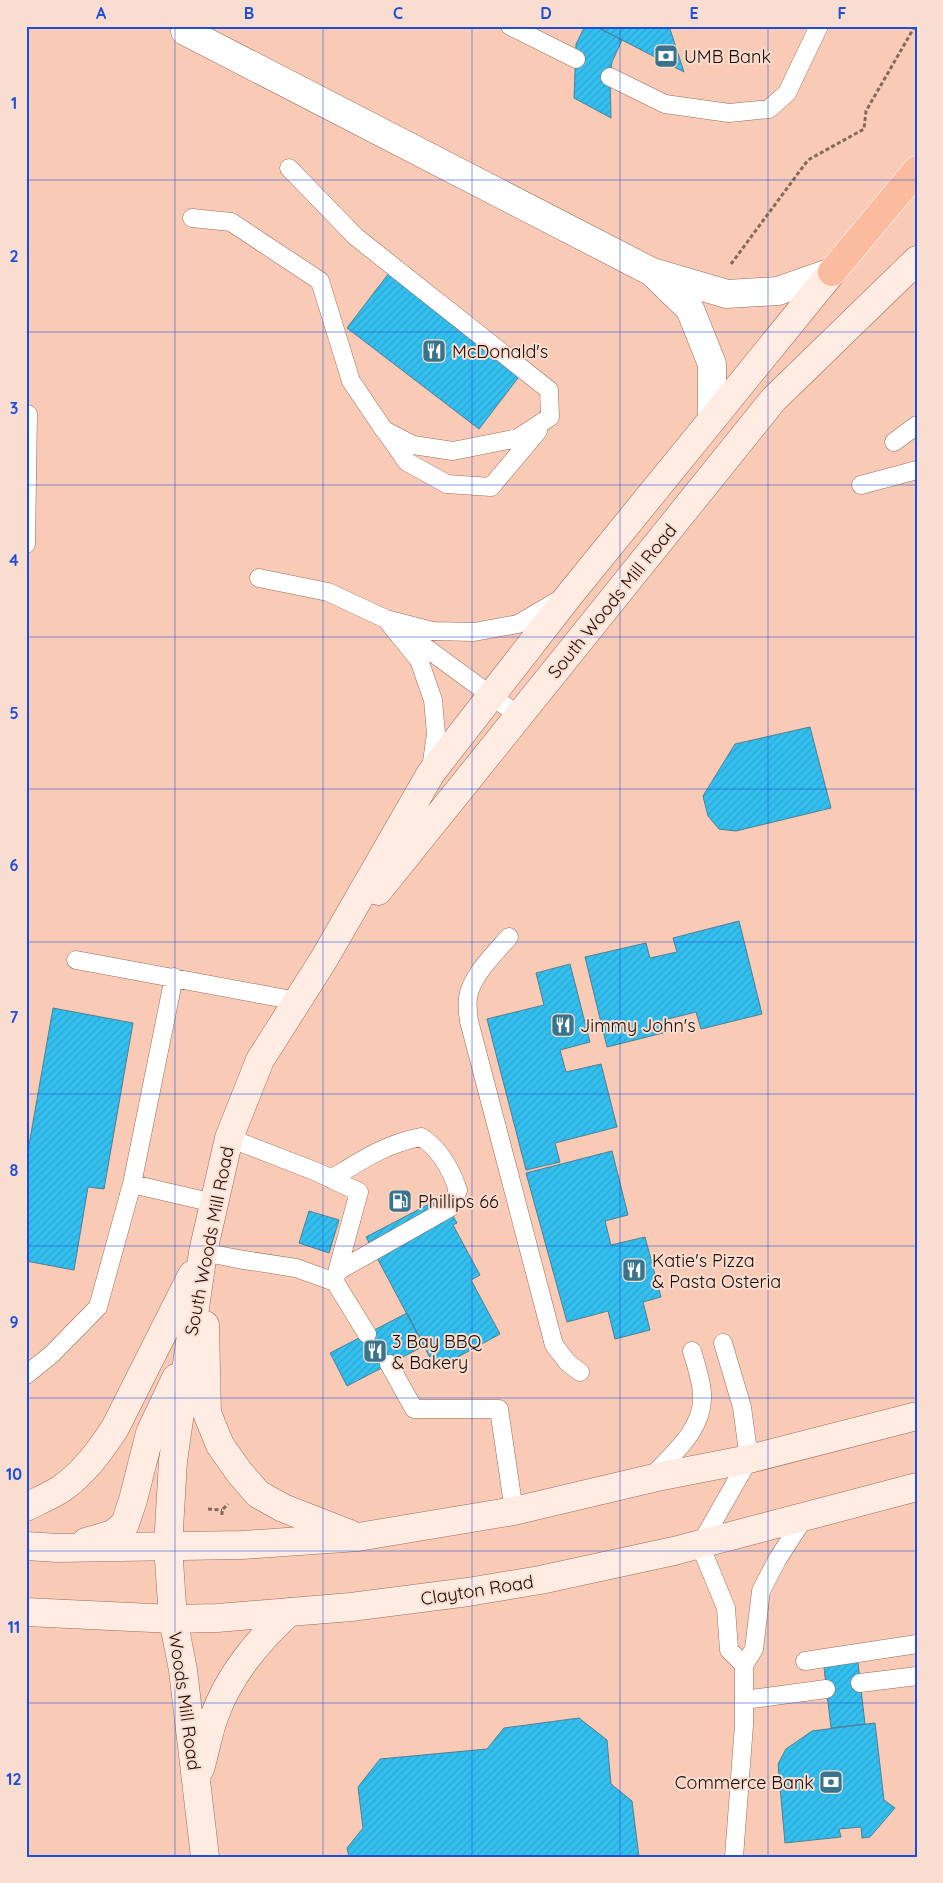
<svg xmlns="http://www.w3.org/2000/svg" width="943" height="1883" viewBox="0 0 943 1883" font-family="Quicksand,sans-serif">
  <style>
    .building { fill: url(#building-hatch); stroke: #4f7f93 }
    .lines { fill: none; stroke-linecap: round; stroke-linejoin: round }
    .lane-casing { stroke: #966d5a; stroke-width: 19 }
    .street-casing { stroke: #966d5a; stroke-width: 29 }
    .secondary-casing { stroke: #966d5a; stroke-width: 29 }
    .highway-casing { stroke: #fff; stroke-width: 29 }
    .path { stroke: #86685a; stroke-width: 3; stroke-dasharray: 4 2.5; stroke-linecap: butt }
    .lane { stroke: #fff; stroke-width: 18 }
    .street { stroke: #fff; stroke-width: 28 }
    .secondary { stroke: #feebe2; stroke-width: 28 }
    .highway { stroke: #fabb9e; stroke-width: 28 }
    .grid { fill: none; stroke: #1d4ed8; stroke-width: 1; stroke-opacity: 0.55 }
    .labels { text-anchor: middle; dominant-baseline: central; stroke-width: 4; stroke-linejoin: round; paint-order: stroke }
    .poi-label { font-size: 18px; fill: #190a04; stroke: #f9ddd0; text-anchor: start }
    .street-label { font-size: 18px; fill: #190a04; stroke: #f9ddd0 }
    .neatline { fill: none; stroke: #1d4ed8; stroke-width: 2 }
    .grid-label { font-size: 16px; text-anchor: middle; font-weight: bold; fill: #1d4ed8 }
  </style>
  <defs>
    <pattern id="building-hatch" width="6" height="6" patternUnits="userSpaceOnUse" patternTransform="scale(1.25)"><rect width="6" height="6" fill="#33c0f0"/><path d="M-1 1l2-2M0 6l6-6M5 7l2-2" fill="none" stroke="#2da4cc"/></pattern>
  </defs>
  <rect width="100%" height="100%" fill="#f9cbb6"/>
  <!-- building -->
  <path class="building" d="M585,26H595L622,40L612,62L610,77L611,118L574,98L576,44Z
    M595,26H669L684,72L622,40Z
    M389,273L521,374L479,429L347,328Z
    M810,727L831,808L736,831L719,829L708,816L703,796L735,744Z
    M739,921L762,1014L701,1029L696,1012L664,1020L667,1032L607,1047L585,957L646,943L650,958L677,952L673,938Z
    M570,964L590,1042L560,1050L566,1072L601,1064L617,1127L555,1143L560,1162L526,1170L487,1019L544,1005L536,973Z
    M53,1008L133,1023L104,1189L88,1187L74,1270L26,1261V1162Z
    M612,1151L628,1215L605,1221L611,1245L645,1237L661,1297L643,1302L650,1330L615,1339L608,1311L567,1322L526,1173Z
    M433,1202L443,1221L453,1216L457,1223L453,1225L480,1275L471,1280L500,1334L436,1369L366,1237Z
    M309,1211L339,1220L329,1253L299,1243Z
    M407,1313L424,1346L347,1386L330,1353Z
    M857,1654L865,1724L831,1728L823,1659Z
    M579,1718L607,1740L611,1784L632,1801L639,1857H349L347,1848L363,1828L358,1787L380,1759L487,1749L504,1728Z
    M875,1723L884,1800L895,1808L870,1837L862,1838L861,1827L839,1829L841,1837L785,1843L778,1764L786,1749L812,1731Z"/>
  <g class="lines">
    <!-- lane casing -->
    <g class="lane-casing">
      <path id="lane" d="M510,26L576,59
        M610,77L665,104L729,113L769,109L787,93L819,26
        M192,218L231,222L320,281L351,381L384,430L413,445L453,451L518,438L550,417L549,390L356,237L289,168
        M386,432L407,462L447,484L491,487L538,431
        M894,442L917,425
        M861,485L917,470
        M26,544L28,414
        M259,578L328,592L386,619L432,631L474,632L518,624L559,600
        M386,619L419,660L433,700L436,734L431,769
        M403,631L519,716
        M509,937C496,952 470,977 468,998C467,1005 468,1014 469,1021L554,1345L568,1363L580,1372
        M76,960L297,1001
        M229,1138L317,1172L359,1192L336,1276
        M331,1179C362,1160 385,1144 421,1137C439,1148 451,1170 458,1190L451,1207L338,1271
        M132,1184L214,1203
        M203,1252L238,1259L296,1268L335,1282L367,1334
        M723,1343L742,1407L749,1459L700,1545L726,1608L729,1650L744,1665
        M389,1364L414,1409H499L514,1511
        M26,1375L52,1354L98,1307L132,1184L174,977
        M651,1477C673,1454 705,1428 702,1393C701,1379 696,1365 692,1351
        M805,1661L917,1644
        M744,1665L754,1649L761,1591L777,1560L804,1518
        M860,1683L917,1676
        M744,1700L826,1689
        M734,1857L744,1725V1665"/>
    </g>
    <!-- street casing -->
    <g class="street-casing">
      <path id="street" d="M187,26L185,31L652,272L727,294L778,291L832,272
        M655,275L690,309L712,364V419"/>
    </g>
    <!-- secondary casing -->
    <g class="secondary-casing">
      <path id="secondary" d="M378,891L773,400L917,260
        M205,1325L207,1413L220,1445L239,1472L258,1494L283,1508L350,1534
        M26,1507C38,1501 50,1496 61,1489C84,1473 100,1451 115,1428L192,1275
        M86,1542L113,1534L125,1524L133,1500L150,1433L176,1378
        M26,1546L58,1548L242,1545L358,1537L514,1511L662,1476L749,1459L917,1416
        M26,1612L173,1619L217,1618L351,1607L468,1592L540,1580L674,1551L917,1487
        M200,1769C205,1752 208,1734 214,1717C229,1675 257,1642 289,1612
        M205,1857L183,1670L173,1619L168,1546L173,1461L203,1252L229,1138L260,1060L324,959L431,773L571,593L832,272"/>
    </g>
    <!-- highway casing -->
    <g class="highway-casing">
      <path id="highway" d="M832,272L917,170"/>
    </g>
    <!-- path -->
    <path class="path" d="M731,264L808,160L864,129L866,111L915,26
      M208,1509L222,1510
      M222,1515V1510L228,1504"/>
    <!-- lane -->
    <use href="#lane" class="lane"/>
    <!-- street -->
    <use href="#street" class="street"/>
    <!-- secondary -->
    <use href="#secondary" class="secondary"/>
    <!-- highway -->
    <use href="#highway" class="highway"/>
  </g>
  <!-- grid -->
  <path class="grid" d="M175,26V1857M323,26V1857M472,26V1857M620,26V1857M768,26V1857M26,180H917M26,332H917M26,485H917M26,637H917M26,789H917M26,942H917M26,1094H917M26,1246H917M26,1398H917M26,1551H917M26,1703H917"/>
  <!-- icons -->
  <defs>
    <g id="bank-square" transform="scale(1.25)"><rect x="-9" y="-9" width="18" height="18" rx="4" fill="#39748c" stroke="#f9ddd0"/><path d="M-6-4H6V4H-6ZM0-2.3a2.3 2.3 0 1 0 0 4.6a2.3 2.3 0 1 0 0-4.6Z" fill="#fff"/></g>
    <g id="restaurant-square" transform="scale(1.25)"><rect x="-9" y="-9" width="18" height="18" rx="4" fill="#39748c" stroke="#f9ddd0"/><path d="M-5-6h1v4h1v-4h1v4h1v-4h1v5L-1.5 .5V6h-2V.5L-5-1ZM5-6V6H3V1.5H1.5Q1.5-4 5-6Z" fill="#fff"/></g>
    <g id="fuel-square" transform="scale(1.25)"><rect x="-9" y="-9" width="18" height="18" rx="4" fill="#39748c" stroke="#f9ddd0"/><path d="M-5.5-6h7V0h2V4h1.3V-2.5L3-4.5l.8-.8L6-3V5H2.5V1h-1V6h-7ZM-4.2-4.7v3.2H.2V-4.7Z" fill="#fff"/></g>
  </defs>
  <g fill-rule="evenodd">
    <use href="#bank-square" x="666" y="56"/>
    <use href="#restaurant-square" x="434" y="351"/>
    <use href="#restaurant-square" x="563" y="1025"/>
    <use href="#fuel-square" x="400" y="1201"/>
    <use href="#restaurant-square" x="634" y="1270"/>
    <use href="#restaurant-square" x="375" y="1351"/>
    <use href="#bank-square" x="831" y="1782"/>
  </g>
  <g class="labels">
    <!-- poi labels -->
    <g class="poi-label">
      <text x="684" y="56">UMB Bank</text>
      <text x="452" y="351">McDonald's</text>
      <text x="580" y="1025">Jimmy John's</text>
      <text x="418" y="1201">Phillips 66</text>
      <text x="652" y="1260">Katie's Pizza<tspan x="652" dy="21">&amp; Pasta Osteria</tspan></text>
      <text x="392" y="1341">3 Bay BBQ<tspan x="392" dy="21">&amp; Bakery</tspan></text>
      <text x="814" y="1782" text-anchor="end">Commerce Bank</text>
    </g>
    <!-- street labels -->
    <g class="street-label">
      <text transform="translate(612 601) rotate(-51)">South Woods Mill Road</text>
      <text transform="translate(209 1241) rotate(-79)">South Woods Mill Road</text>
      <text transform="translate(477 1590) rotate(-9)">Clayton Road</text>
      <text transform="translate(185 1701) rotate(82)">Woods Mill Road</text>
    </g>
  </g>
  <!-- border -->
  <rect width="943" height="1883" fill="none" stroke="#f9ddd0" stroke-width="55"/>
  <rect x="28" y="28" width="888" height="1828" class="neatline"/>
  <g class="grid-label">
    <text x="101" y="19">A</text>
    <text x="249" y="19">B</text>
    <text x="398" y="19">C</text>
    <text x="546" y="19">D</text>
    <text x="694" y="19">E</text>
    <text x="842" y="19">F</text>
    <text x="14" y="109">1</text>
    <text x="14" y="262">2</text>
    <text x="14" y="414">3</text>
    <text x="14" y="566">4</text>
    <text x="14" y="719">5</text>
    <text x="14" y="871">6</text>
    <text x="14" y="1023">7</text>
    <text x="14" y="1176">8</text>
    <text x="14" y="1328">9</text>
    <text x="14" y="1480">10</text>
    <text x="14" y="1633">11</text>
    <text x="14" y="1785">12</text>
  </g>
</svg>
